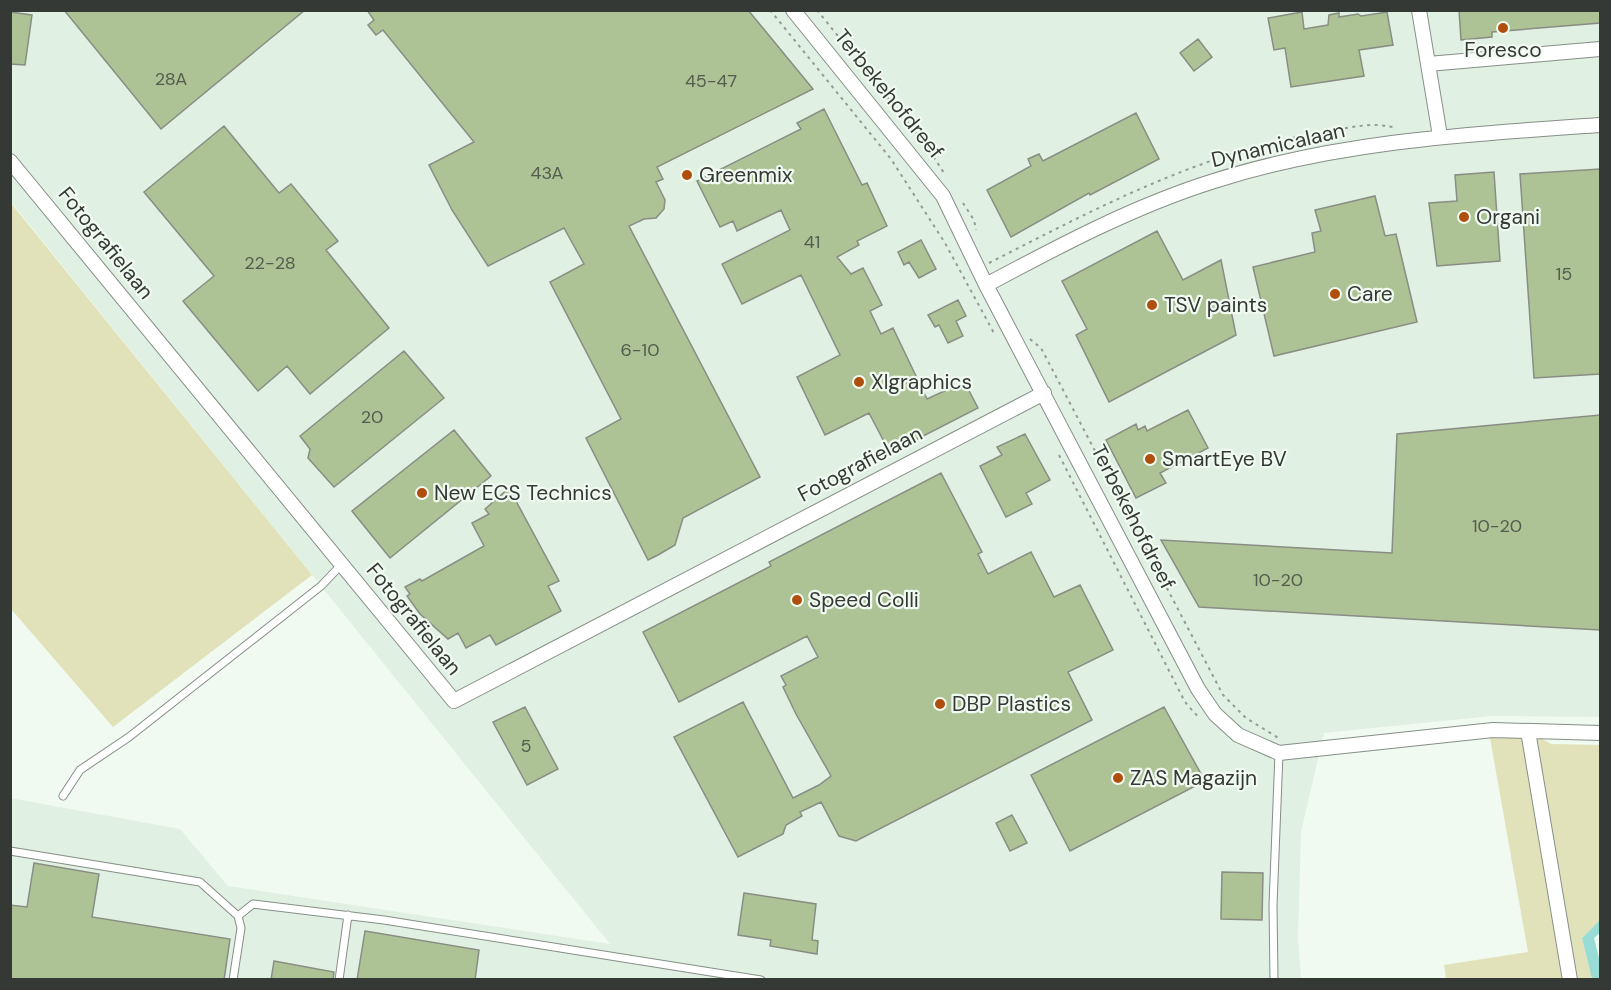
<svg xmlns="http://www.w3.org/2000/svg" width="1611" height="990" viewBox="0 0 1611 990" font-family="'DM Sans',sans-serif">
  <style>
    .built { fill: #e0f0e2 }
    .green { fill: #e1e2b9 }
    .water { fill: #99dbd5 }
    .building { fill: #adc395; stroke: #898d84; stroke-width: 1.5 }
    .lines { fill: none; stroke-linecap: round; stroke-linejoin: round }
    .service-casing { stroke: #868e87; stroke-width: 9 }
    .minor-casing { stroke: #868e87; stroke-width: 16 }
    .path { stroke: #949b94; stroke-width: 2; stroke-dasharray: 3 4.5; stroke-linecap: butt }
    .service { stroke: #fff; stroke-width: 7 }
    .minor { stroke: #fff; stroke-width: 14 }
    .poi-dot { fill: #b04f0d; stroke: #f0faf1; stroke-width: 2 }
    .labels { text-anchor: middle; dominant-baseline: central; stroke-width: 4.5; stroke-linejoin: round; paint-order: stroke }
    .number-label { font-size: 18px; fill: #535c4d }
    .poi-label { font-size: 21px; fill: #353935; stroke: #f0faf1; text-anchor: start }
    .street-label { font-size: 21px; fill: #353935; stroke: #f0faf1 }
  </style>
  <rect width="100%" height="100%" fill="#f0faf1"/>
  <!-- built -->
  <path class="built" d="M11,11H1600V717L1492,716L1324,733L1301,832L1298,938L1301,979H11L10,798L180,829L228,886L610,944L11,202Z"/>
  <!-- green -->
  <path class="green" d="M10,202L312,575L113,727L11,609Z
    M1528,731L1551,744L1600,745V920L1582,938L1592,979H1446L1444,965L1528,952L1490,738Z"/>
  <!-- water -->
  <path class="water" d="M1600,920V933L1594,938L1600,962V979H1592L1582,938Z"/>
  <!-- building -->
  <path class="building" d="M64,10H305L161,129Z
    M367,10H748L813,89L657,167L663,179L656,182L665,200L664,209L656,218L644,219L629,226L760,477L683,518L675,545L658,555L648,560L586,438L621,419L550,282L584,264L564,228L488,266L452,210L429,165L474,142L383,30L376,35L368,25L374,20Z
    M1459,10H1600V23L1492,32V37L1461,40Z
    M10,12L32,15L25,65L10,64Z
    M1302,12L1304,29L1328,25L1329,15L1339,13V17L1358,14L1361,16L1387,12L1393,45L1359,50L1364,76L1291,87L1285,48L1274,50L1268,18Z
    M1198,39L1212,57L1194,71L1180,53Z
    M824,109L862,185L867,183L887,226L857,241L859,245L837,257L851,274L863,268L882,305L870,311L881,334L893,328L927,399L953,387L955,391L966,385L978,408L890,453L869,413L825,435L797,377L840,355L801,275L742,304L722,264L790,230L781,210L737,231L733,221L720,227L697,181L801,129L797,123Z
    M1136,113L1159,159L1090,195L1089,193L1011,237L987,190L1031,166L1028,159L1039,154L1043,161Z
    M224,126L279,193L291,184L338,241L326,250L389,328L310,394L287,366L258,391L183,301L214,276L144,192Z
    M1600,169V374L1534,378L1520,174Z
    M1494,172L1500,261L1437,266L1429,203L1457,201L1455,175Z
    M1375,196L1385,236L1396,234L1417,322L1274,356L1253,267L1315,252L1312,233L1321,231L1315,210Z
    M1157,231L1183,280L1221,260L1236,335L1109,402L1076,335L1087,329L1062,281Z
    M921,240L936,269L919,278L909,262L904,265L898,252Z
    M958,300L966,316L956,321L963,336L948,343L939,325L935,327L928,315Z
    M404,351L444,398L334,487L308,458L310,449L300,436Z
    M1188,410L1208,448L1160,473L1166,483L1136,498L1106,440L1136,424L1138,430L1145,426L1147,431Z
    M1600,415V630L1199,607L1161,540L1392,553L1397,434Z
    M454,430L491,476L390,558L352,511Z
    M1025,434L1050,480L1026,493L1032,504L1006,517L980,466L1002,455L997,447Z
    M941,473L982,552L978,554L988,574L1031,552L1054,597L1080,585L1113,650L1068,672L1092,720L856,841L839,836L821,802L800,812L802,816L786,825L783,834L738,857L674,737L743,702L793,798L819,785L831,776L796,714L783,687L786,685L781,676L818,657L807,636L679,702L643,632L771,566L769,562Z
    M509,488L559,581L548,586L561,611L496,645L490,635L466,648L458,633L448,639L420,614L407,596L410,594L405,587L420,579L422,581L484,546L472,523L489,514L485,509Z
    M525,707L558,769L527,785L493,722Z
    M1164,707L1205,781L1070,851L1031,775Z
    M1012,815L1027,843L1010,851L996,823Z
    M34,863L99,874L92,917L230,939L224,980H10V905L27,907Z
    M1222,872L1263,873L1262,920L1221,919Z
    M744,893L816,904L812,940L818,941L817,954L770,946L771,940L738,935Z
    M365,931L479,950L475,980H357Z
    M274,961L334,972L333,980H271Z"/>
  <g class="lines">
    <!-- service casing -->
    <g class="service-casing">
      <path id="service" d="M63,796L80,770L129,737L321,586L342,564
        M10,851L200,882L238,916L241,928L233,980
        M238,916L253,904L384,920L761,980
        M339,980L348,915
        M1274,980L1273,905L1279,753"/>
    </g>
    <!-- minor casing -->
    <g class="minor-casing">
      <path id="minor" d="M793,10L943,196L986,285L1198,689L1215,714L1238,735L1279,753L1493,730L1600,733
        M1419,10L1440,136
        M1428,64L1600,49
        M10,161L454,701L1044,393
        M986,285C1059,246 1134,206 1214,181C1339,141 1470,134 1600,125
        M1528,731L1570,980"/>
    </g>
    <!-- path -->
    <path class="path" d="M770,10L891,159L945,243L995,335
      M817,10L926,145L944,173
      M963,203L974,220L976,230
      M989,263C1097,208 1203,151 1324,132C1349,128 1372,121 1396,128
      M1030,339L1041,348L1223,695L1246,718L1280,739
      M1059,455L1185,702L1200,719"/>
    <!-- service -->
    <use href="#service" class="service"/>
    <!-- minor -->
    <use href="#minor" class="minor"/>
  </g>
  <!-- markers -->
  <g class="poi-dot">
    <circle cx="1503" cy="28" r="6"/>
    <circle cx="687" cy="175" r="6"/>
    <circle cx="1464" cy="217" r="6"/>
    <circle cx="1335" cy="294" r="6"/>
    <circle cx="1152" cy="305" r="6"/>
    <circle cx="859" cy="382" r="6"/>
    <circle cx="1150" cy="459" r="6"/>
    <circle cx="422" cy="493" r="6"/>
    <circle cx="797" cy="600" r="6"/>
    <circle cx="940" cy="704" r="6"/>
    <circle cx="1118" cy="778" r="6"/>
  </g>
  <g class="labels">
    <!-- number labels -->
    <g class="number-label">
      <text x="171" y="79">28A</text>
      <text x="711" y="81">45-47</text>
      <text x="547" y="173">43A</text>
      <text x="812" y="242">41</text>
      <text x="270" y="263">22-28</text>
      <text x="1564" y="274">15</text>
      <text x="640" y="350">6-10</text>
      <text x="372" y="417">20</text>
      <text x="1497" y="526">10-20</text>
      <text x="1278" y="580">10-20</text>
      <text x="526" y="746">5</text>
    </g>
    <!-- poi labels -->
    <g class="poi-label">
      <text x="1503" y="50" text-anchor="middle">Foresco</text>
      <text x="699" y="175">Greenmix</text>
      <text x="1476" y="217">Organi</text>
      <text x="1347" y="294">Care</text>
      <text x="1164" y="305">TSV paints</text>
      <text x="871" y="382">Xlgraphics</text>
      <text x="1162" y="459">SmartEye BV</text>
      <text x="434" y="493">New ECS Technics</text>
      <text x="809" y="600">Speed Colli</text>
      <text x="952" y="704">DBP Plastics</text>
      <text x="1130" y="778">ZAS Magazijn</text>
    </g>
    <!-- street labels -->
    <g class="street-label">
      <text transform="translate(889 94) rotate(51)">Terbekehofdreef</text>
      <text transform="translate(1278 145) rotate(-13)">Dynamicalaan</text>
      <text transform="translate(106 243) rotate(51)">Fotografielaan</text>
      <text transform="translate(860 464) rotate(-28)">Fotografielaan</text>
      <text transform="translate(1133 517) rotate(63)">Terbekehofdreef</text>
      <text transform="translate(414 619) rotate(51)">Fotografielaan</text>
    </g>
  </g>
  <!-- border -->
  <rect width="1611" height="990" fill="none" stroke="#353935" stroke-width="24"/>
</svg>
